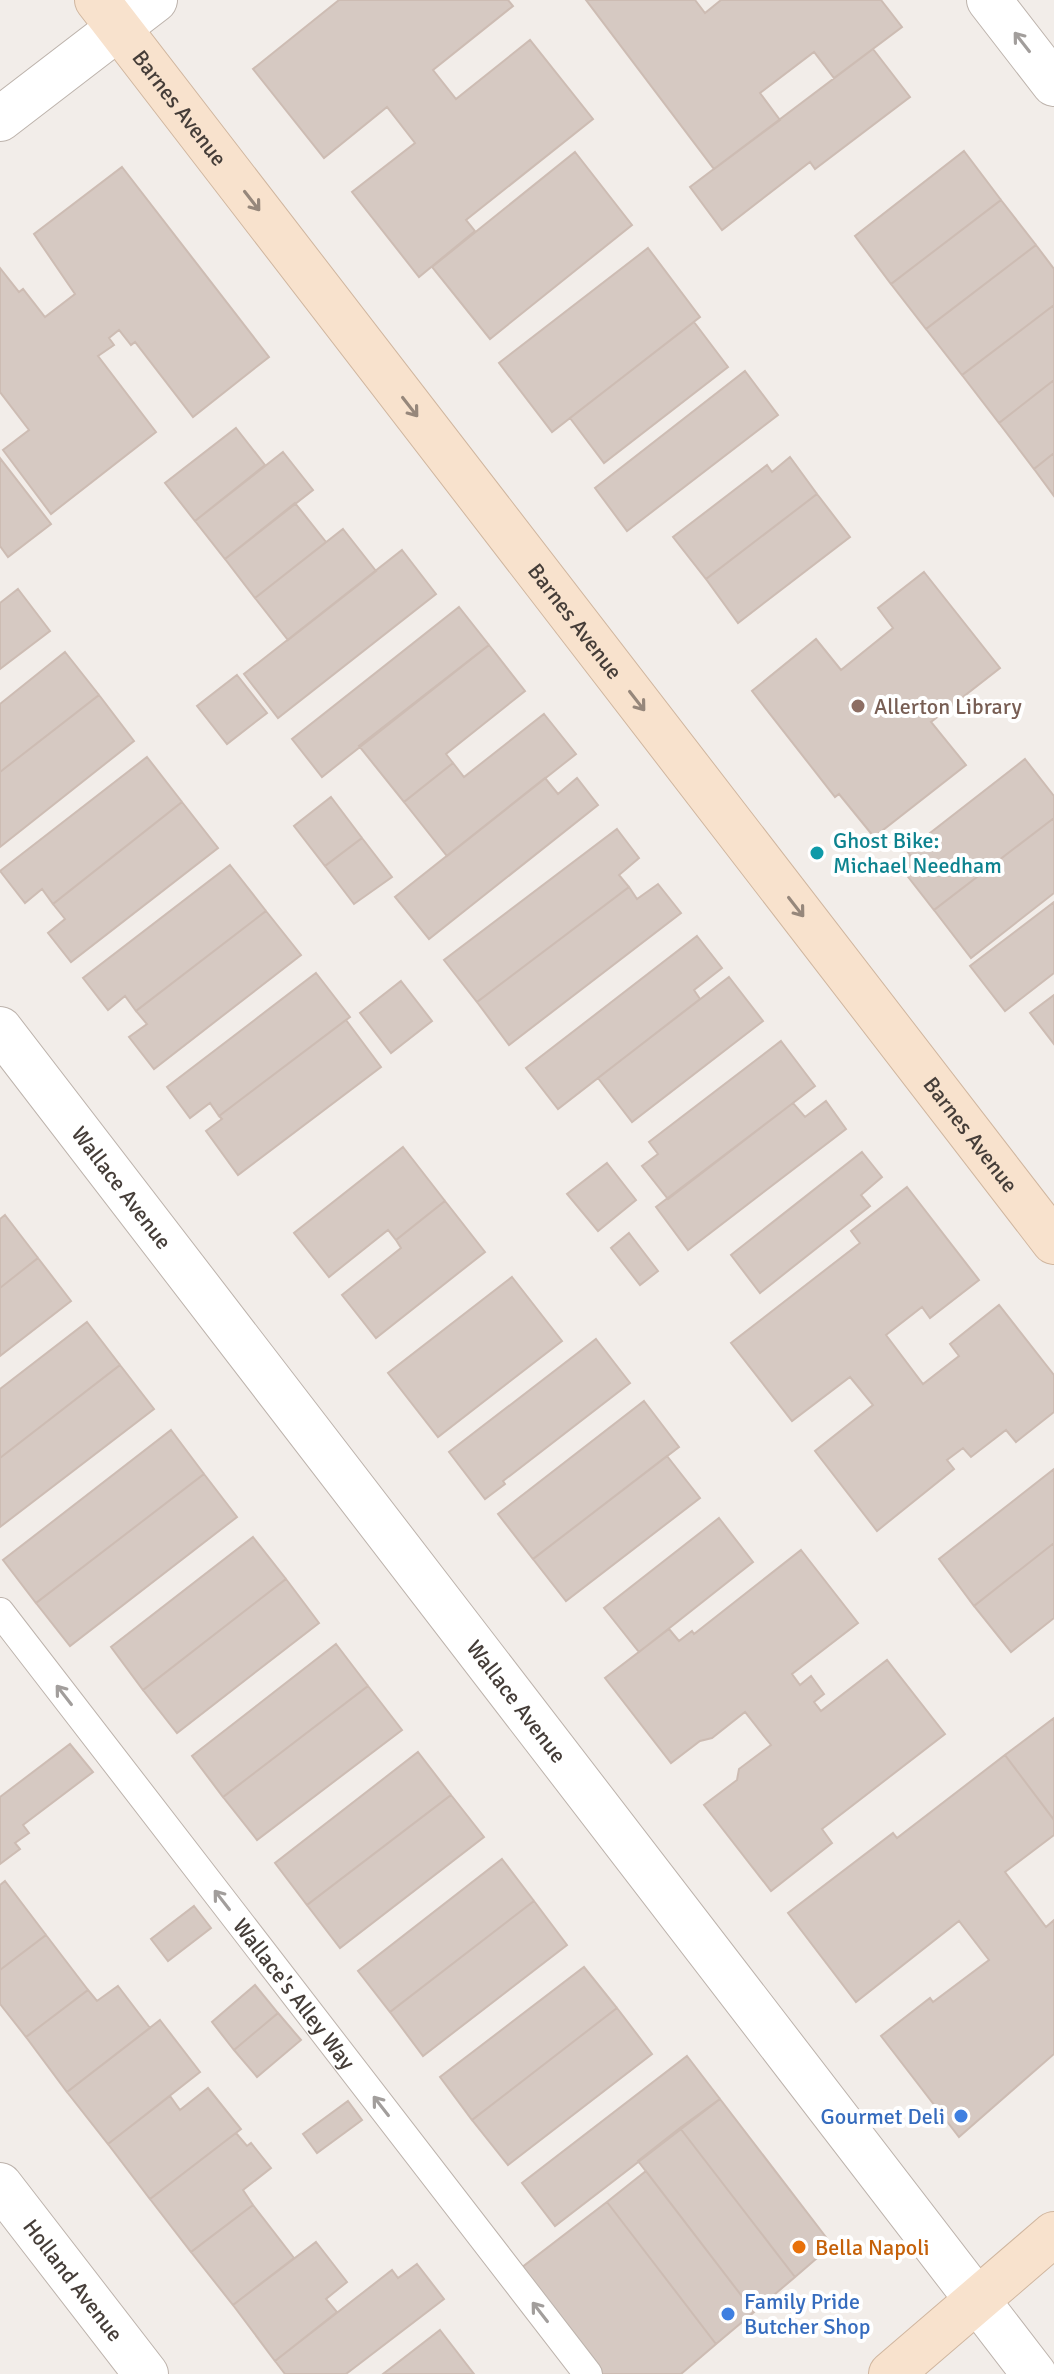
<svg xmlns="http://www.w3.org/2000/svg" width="1054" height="2374" viewBox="0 0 1054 2374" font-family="Signika,sans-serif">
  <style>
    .building { fill: #d6c9c2; stroke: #cdbcb3; stroke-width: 2 }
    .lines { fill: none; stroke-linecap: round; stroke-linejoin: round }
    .lane-casing { stroke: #bdb3ac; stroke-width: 30 }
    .street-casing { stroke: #bdb3ac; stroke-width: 46 }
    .secondary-casing { stroke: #d0b69f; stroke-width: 46 }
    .lane { stroke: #fff; stroke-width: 28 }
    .street { stroke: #fff; stroke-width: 44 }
    .secondary { stroke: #f8e2cd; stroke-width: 44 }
    .oneway { stroke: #a29e9c }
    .oneway2 { stroke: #96877b }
    .education-dot { fill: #8d6e63; stroke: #fff; stroke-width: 3 }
    .culture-dot { fill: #0f9aa8; stroke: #fff; stroke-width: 3 }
    .shop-dot { fill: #3f7fe0; stroke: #fff; stroke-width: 3 }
    .food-dot { fill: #e8710a; stroke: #fff; stroke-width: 3 }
    .labels { text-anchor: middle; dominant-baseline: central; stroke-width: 8; stroke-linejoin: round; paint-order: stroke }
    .street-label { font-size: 22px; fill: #453d38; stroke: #fff }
    .education-label { font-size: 22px; fill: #785e54; stroke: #fff; text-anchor: start }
    .culture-label { font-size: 22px; fill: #0d838f; stroke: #fff; text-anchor: start }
    .shop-label { font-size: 22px; fill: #366cbe; stroke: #fff; text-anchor: end }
    .food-label { font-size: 22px; fill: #c56008; stroke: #fff; text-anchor: start }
  </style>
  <rect width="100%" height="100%" fill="#f2ede9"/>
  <!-- building -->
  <path class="building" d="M339,0H508L513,6L433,70L456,99L530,40L593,119L466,220L475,231L419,277L352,192L415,143L387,107L324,158L253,69Z
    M586,0H695L705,13L721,0H881L902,27L834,78L814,52L760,93L780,120L714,169Z
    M873,49L910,97L815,169L810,162L722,230L690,187Z
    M964,151L1001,200L891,284L855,236Z
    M575,152L632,225L490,339L432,267Z
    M122,167L269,357L193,417L135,342L131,345L119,330L109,338L114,345L98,356L156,432L51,514L3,450L29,430L0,392V268L19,292L23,289L45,317L75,294L34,234Z
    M1001,200L1036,245L926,329L891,284Z
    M1036,245L1054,269V305L962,375L926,329Z
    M648,248L700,317L552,432L499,363Z
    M1054,305V380L999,423L962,375Z
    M694,322L728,367L604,463L570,418Z
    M745,371L778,415L627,531L595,488Z
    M1054,380V453L1034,469L999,423Z
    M236,428L265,465L195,521L165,483Z
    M283,452L313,490L225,559L195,521Z
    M1054,453V496L1034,469Z
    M790,457L817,494L706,579L673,537L767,465L772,472Z
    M0,458L51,524L8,557L0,546Z
    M817,494L850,537L738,623L706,579Z
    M295,503L326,542L255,598L225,559Z
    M343,529L376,571L288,640L255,598Z
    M402,550L436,594L278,718L244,674Z
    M924,572L1000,668L931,722L966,765L874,837L839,794L835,797L752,691L816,639L841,670L893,628L878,608Z
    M18,589L50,631L0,669V603Z
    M459,607L489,645L322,777L292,739Z
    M489,645L525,691L446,754L453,763L404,802L359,746Z
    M65,652L99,695L0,772V704Z
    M237,675L267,713L227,744L197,706Z
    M99,695L134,741L0,847V772Z
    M544,714L576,754L447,856L404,802L453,763L464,777Z
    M147,757L182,802L53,904L42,889L25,903L0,871Z
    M1025,759L1054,796V818L934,910L898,864L910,855L907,851Z
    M545,778L558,794L577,778L598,805L429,939L395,897Z
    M331,797L362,838L325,866L294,826Z
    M182,802L218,848L71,962L48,933L65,919L53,904Z
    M1054,818V893L971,958L934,910Z
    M617,829L639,858L619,875L629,887L477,1002L444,960Z
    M362,838L392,877L354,904L325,866Z
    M230,865L266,911L136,1011L125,996L108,1010L83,978Z
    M658,884L681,913L509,1045L477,1002L629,887L637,899Z
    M1054,902V973L1005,1011L970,966Z
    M266,911L301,955L154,1069L129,1037L147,1024L136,1011Z
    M697,936L722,968L694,990L700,999L558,1109L526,1068Z
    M316,973L350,1017L219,1116L210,1103L190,1118L167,1087Z
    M729,977L763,1021L632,1122L598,1078Z
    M401,981L432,1021L391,1053L360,1013Z
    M1054,995V1044L1030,1013Z
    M346,1020L381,1067L238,1175L206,1131L222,1119L219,1116Z
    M781,1041L815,1086L668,1199L642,1166L658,1154L649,1142Z
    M826,1101L846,1129L688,1250L656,1207L793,1103L805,1117Z
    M403,1147L445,1201L396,1240L388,1230L329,1277L294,1233Z
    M862,1152L882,1177L861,1195L870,1206L760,1293L731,1255Z
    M607,1163L636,1200L598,1231L567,1194Z
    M907,1187L979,1280L930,1318L922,1307L886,1335L923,1384L959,1356L950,1344L999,1305L1054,1375V1412L1016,1442L1006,1430L971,1457L963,1448L947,1460L954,1469L877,1531L815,1451L873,1405L850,1377L792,1421L731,1343L860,1243L851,1231Z
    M445,1201L485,1252L376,1338L342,1295L401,1248L396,1240Z
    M5,1215L38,1258L0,1288V1219Z
    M629,1233L658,1271L640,1285L611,1248Z
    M38,1258L71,1301L0,1356V1288Z
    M512,1277L562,1341L438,1437L388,1373Z
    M87,1322L120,1365L0,1458V1389Z
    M596,1339L630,1383L503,1481L505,1484L485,1499L449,1452Z
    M120,1365L154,1409L0,1527V1458Z
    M644,1401L679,1447L533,1559L498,1514Z
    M171,1430L204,1474L36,1603L3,1560Z
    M667,1456L700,1498L566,1601L533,1559Z
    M1054,1469V1543L974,1606L939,1559Z
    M204,1474L237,1517L70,1646L36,1603Z
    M719,1518L753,1562L639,1652L604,1608Z
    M253,1537L286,1579L143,1690L111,1647Z
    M1054,1543V1618L1011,1652L974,1606Z
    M801,1550L858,1623L792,1674L800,1685L811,1676L824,1694L814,1702L821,1711L887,1660L945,1734L822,1829L832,1843L771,1891L704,1805L737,1780L739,1769L771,1745L745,1712L712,1738L700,1741L671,1763L605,1678L669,1629L679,1641L692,1631L694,1634Z
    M286,1579L319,1623L177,1733L143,1690Z
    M336,1644L368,1686L223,1797L192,1756Z
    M368,1686L402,1730L257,1840L223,1797Z
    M1054,1718V1820L1005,1755Z
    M70,1744L93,1772L23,1825L29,1833L15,1843L20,1849L0,1864V1797Z
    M418,1752L451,1795L307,1905L275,1863Z
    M1005,1755L1054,1820V1835L1005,1872L1046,1927L1054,1920V2054L959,2137L881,2036L930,1998L933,2002L989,1960L959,1921L856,2002L788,1913L893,1833L897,1838Z
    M451,1795L484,1837L340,1948L307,1905Z
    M502,1859L534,1901L390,2012L358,1971Z
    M5,1881L46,1935L0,1970V1885Z
    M534,1901L567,1945L423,2056L390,2012Z
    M194,1906L211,1928L168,1961L151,1939Z
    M46,1935L88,1990L26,2037L0,2004V1970Z
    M584,1967L617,2008L472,2120L440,2077Z
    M255,1985L278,2013L234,2050L212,2022Z
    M118,1986L150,2028L67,2092L26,2037L88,1990L97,2001Z
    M617,2008L652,2054L508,2165L472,2120Z
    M278,2013L301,2040L257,2077L234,2050Z
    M160,2020L200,2072L108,2144L67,2092Z
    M687,2056L720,2099L555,2226L522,2183Z
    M208,2088L241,2129L150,2199L108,2144L170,2096L180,2110Z
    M720,2099L832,2245L795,2277L680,2128Z
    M348,2101L362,2120L317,2153L303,2134Z
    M680,2128L795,2277L754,2312L638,2161Z
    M236,2133L247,2146L251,2143L271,2168L243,2190L253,2205L191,2252L150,2199Z
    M646,2171L754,2312L716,2344L607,2202Z
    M607,2202L716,2344L681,2374H602L521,2268Z
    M253,2205L294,2258L233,2305L191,2252Z
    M316,2242L347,2282L326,2299L337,2312L275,2361L233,2305Z
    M417,2264L444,2299L346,2374H285L275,2361L392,2270L398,2278Z
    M440,2330L474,2374H383Z"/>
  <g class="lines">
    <!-- lane casing -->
    <g class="lane-casing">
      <g id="lane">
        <path id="s1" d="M0,1612L588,2374"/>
      </g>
    </g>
    <!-- street casing -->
    <g class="street-casing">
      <g id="street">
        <path d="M989,0L1054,84"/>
        <path d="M0,119L155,0"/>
        <path id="s2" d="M0,1029L1034,2374"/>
        <path id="s3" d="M0,2185L146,2374"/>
      </g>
    </g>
    <!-- secondary casing -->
    <g class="secondary-casing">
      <g id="secondary">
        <path id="s4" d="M97,0L1054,1242"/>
        <path d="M891,2374L1054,2234"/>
      </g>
    </g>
    <!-- lane -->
    <use href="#lane" class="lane"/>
    <!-- street -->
    <use href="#street" class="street"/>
    <!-- secondary -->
    <use href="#secondary" class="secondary"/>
  </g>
  <!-- one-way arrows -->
  <defs><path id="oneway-shaft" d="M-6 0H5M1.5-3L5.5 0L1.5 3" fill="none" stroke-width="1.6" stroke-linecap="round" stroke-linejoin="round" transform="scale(2)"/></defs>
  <g class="oneway">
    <use href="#oneway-shaft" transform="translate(1022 42) rotate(-128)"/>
    <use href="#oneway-shaft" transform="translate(64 1695) rotate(-128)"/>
    <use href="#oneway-shaft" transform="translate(222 1900) rotate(-128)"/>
    <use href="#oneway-shaft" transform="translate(381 2106) rotate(-128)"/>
    <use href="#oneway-shaft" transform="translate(540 2312) rotate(-128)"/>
  </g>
  <g class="oneway2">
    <use href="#oneway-shaft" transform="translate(252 201) rotate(52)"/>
    <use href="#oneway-shaft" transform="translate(410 407) rotate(52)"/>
    <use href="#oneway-shaft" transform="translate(637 701) rotate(52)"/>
    <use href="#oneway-shaft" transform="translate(796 907) rotate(52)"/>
  </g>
  <!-- markers -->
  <circle class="education-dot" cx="858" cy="706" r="8"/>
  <circle class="culture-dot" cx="817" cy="853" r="8"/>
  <g class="shop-dot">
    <circle cx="961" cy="2116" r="8"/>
    <circle cx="728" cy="2314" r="8"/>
  </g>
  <circle class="food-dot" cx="799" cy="2247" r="8"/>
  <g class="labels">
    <!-- street labels -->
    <g class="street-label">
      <text stroke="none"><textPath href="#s4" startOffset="136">Barnes Avenue</textPath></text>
      <text stroke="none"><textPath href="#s4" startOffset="784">Barnes Avenue</textPath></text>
      <text stroke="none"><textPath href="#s4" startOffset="1432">Barnes Avenue</textPath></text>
      <text stroke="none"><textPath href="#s2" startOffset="200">Wallace Avenue</textPath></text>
      <text stroke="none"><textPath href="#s2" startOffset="848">Wallace Avenue</textPath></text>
      <text stroke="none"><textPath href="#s1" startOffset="482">Wallace's Alley Way</textPath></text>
      <text stroke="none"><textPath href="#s3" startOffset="120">Holland Avenue</textPath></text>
    </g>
    <!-- education labels -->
    <g class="education-label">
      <text x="874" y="706">Allerton Library</text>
    </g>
    <!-- culture labels -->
    <g class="culture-label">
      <text x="833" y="840">Ghost Bike:<tspan x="833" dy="25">Michael Needham</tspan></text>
    </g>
    <!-- shop labels -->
    <g class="shop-label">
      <text x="945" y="2116">Gourmet Deli</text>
      <text x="744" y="2301" text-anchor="start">Family Pride<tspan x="744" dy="25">Butcher Shop</tspan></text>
    </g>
    <!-- food labels -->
    <g class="food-label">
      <text x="815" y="2247">Bella Napoli</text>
    </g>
  </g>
</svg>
